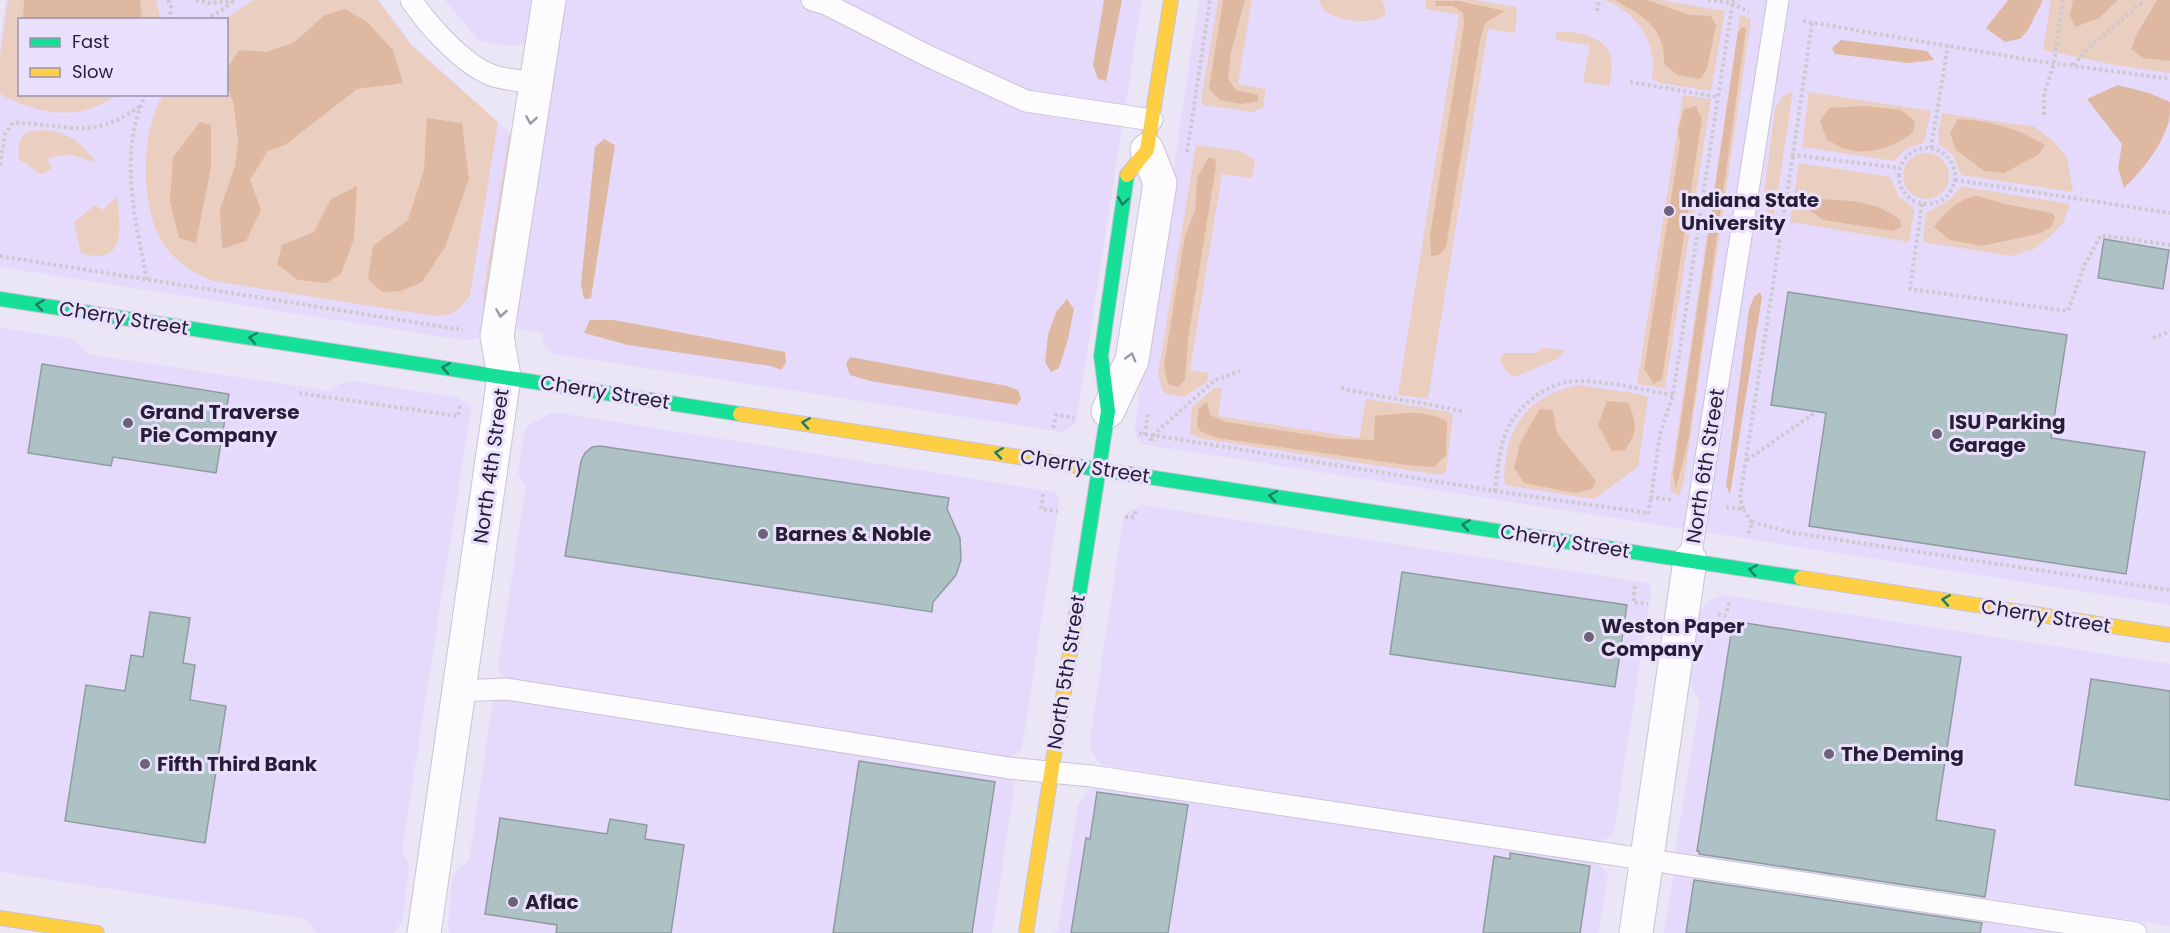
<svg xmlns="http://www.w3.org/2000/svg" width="2170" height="933" viewBox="0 0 2170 933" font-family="Poppins,sans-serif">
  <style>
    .built { fill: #e5dafb; fill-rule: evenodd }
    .green { fill: #eacec0 }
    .forest { fill: #deb8a1 }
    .building { fill: #aec2c5; stroke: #8e9ba0; stroke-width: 1.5 }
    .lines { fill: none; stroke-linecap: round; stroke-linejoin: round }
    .lane-casing { stroke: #c9c3d7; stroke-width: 23 }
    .street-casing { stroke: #c9c3d7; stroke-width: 35 }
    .fast-casing { stroke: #c9c3d7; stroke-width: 16 }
    .slow-casing { stroke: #c9c3d7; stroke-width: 16 }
    .path { stroke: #cdc9d1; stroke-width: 4; stroke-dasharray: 3 3; stroke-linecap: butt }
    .lane { stroke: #fcfbfe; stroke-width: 21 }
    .street { stroke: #fcfbfe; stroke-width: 33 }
    .fast { stroke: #16e098; stroke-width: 14 }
    .slow { stroke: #ffcf43; stroke-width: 14 }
    .oneway { stroke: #9c97a4 }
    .oneway2 { stroke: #1e7e68 }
    .poi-dot { fill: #6c637a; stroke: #e9e0fc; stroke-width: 2 }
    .labels { text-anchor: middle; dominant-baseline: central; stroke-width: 6; stroke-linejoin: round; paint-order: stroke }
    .poi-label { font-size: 20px; font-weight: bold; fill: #271d37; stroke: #e9e0fc; text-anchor: start }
    .street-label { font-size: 20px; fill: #271d37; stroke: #e9e0fc }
  </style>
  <rect width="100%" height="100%" fill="#ebe6f6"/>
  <!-- built -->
  <path class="built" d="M6,0H379L412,44L514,137L483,336L472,340H463L0,267V38ZM20,20H226V94H20Z
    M445,0H539L532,44L509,46L479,41Z
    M558,0H1142L1076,424L1063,432L554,354L546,348L543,342V333L509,328Z
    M1199,0H2170V605L1141,444L1136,437L1135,423Z
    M0,328L74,339L87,354L330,391L340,384L352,381L456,397L469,404L471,409L402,850L409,864L403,920L394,933H317L306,919L0,872Z
    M549,414H565L1056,492L1058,496L1059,504L1022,749L1009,757L508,679L501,673L498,666L526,486L518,473L524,433L528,426Z
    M1141,505L1648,583L1651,591L1614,831L1609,838L1594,842L1101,765L1089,748L1123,519L1128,512Z
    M1723,595L2170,664V926L1677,853L1676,847L1700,702L1688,683L1699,615L1708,601Z
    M497,697L1009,777L1014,782V791L992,933H450L448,928L452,878L458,869L469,860L493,701Z
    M1093,786L1596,862L1608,873L1599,933H1054L1058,930L1078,804Z
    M1677,874L2057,933H1664L1673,877Z"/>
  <!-- green -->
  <path class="green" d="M8,0H156L160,17L159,19L20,20V94L117,95C78,122 40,115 0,94V55Z
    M254,0H378L411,45L498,122L470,295C454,320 442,317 416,313L213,281C192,273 171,259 160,238C140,201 141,130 163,95L226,94V20L224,19Z
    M1218,0H1252L1238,84L1266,89L1263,108L1253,112L1203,105L1201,100Z
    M1320,0H1382L1385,9V15C1374,27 1318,21 1320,0Z
    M1426,0H1475L1516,7L1517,15L1515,33L1488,29L1428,399L1398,395L1459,15L1425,9Z
    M1604,0H1661L1725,11L1711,91L1661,83L1652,79C1652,73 1654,66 1653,60C1650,33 1630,8 1604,0Z
    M2051,0H2170V73L2115,65L2043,50Z
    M1740,15L1751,19L1684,480L1679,496L1671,491L1670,483Z
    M1556,32C1573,31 1601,35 1609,52C1614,63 1611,76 1609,86L1583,82L1590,45L1556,40Z
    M1793,91L1774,217L1769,215L1763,200L1775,108L1783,96Z
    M1809,92L1931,111L1925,139L1923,143L1907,148L1894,161L1802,147Z
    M1683,95L1711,99L1665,388L1637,384Z
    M1942,113L2035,127L2054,142L2067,158L2073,192L1961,175L1953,155L1939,144L1938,134Z
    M45,130C71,134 77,140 94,159L92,162C76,155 64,152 47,159L52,168L42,175L19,159C18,135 22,131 45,130Z
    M509,135L515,147L482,333L484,289Z
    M1196,145L1240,151L1255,160L1252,178L1222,174L1190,370L1209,373L1207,382L1184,397L1170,395L1163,392L1158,374Z
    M1903 176a23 23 0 1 1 46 0a23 23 0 1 1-46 0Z
    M1799,163L1890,177L1899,197L1913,207L1914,211L1909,242L1790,222Z
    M1961,187H1965L2070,204L2063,223L2052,235L2034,249L2011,256L1923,242L1926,213L1949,200Z
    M117,197C121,228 126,267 81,253L74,222L95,205L102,210Z
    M1541,348L1566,350L1557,359L1515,377C1507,373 1501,367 1500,357L1505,353H1536Z
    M1579,385L1639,394L1648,397L1638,467L1594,499L1505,485C1503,474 1505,466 1506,456C1513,415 1539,393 1579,385Z
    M1214,388H1222L1218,416L1359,438L1366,399L1447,411L1453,415L1446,472L1440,475L1197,438L1190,433L1192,407Z"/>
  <!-- forest -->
  <path class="forest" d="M24,0H140L142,19H23Z
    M1104,0H1122L1106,81L1098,79L1093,65Z
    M1223,0H1245L1231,52L1228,79L1236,90L1258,95V101L1242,104L1220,100L1209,89Z
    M1615,0H1647L1690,15L1711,16L1716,25L1707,69L1700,79L1677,75L1664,64C1666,28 1643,16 1615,0Z
    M2008,0H2043L2028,30L2020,39L2005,42L1986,28Z
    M2073,0H2118L2099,18L2075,27L2070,16Z
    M2157,0H2170V61L2143,58L2131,49L2137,34Z
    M1435,1H1459L1505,11L1485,23L1480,40L1446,247L1439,255L1431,256L1430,236L1464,24L1463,13L1453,6H1436Z
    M345,9L367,22L393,50L403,83L357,89L285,145L268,151L250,180L261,210L246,241L222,249L220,209L235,166L238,142L234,105L227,85V69L239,50L266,52L293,43L325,15Z
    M1742,27L1746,29L1689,437L1676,489L1673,474L1738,32Z
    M1841,40L1927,51L1934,60L1908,63L1835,54L1832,48Z
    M2118,85L2149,93L2170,102C2170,108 2170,116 2169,121C2161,147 2143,170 2124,188L2118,168L2122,144L2087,99Z
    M1696,106L1702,119L1662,379L1654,384L1644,369L1680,142L1678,131L1684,109Z
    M1865,106L1901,110L1915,121L1913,132C1897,146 1871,155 1850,150C1842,149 1834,143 1827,140L1820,121L1829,108Z
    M427,118L462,123L469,179L445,247L422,282L401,291L382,292L368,279L373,246L408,220L424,170Z
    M1958,119C1993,121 2015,128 2045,145L2038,155L2004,173L1984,171L1956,150L1950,133Z
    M200,122L211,125V167L196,243L179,238L170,201L173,157Z
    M604,139L615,145L591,298L584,299L581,284L595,147Z
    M1208,158L1215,159L1216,166L1188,339L1185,380L1178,387L1168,384L1164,365L1185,236L1195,210L1197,178Z
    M357,186L354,239L341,274L326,283L298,280L277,264L282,245L314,232L331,199Z
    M1977,196L2005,204L2052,213L2055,218L2051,227L2038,234L1982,246L1950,240L1934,227C1946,211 1958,199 1977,196Z
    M1809,199C1840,200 1875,199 1900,220L1901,227L1893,231L1824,220L1809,210Z
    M1760,292L1762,297L1730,494L1726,486L1749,309L1754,297Z
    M1067,299L1074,309L1068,339L1059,368L1051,372L1045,362L1048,335L1056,312Z
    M590,320H614L785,352L786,363L781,370L771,366L628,345L584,333Z
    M850,357L1007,386L1018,390L1021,399L1017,405L870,381L850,375L846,364Z
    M1607,401L1628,403C1637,423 1638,432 1625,450L1612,451L1598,425Z
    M1207,402L1210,415L1226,422L1338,439L1374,440L1375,416C1399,414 1426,408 1447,422L1446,455L1434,467L1406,465L1217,438L1200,431L1197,425L1199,408Z
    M1540,409L1553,410L1557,433L1596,481L1592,489L1575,493L1524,483L1514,468L1520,443Z"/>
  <!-- building -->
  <path class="building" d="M2104,239L2169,250L2163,289L2098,278Z
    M1788,292L2067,335L2051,438L2145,452L2126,574L1809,526L1826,413L1771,405Z
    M42,364L229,394L216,473L113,457L111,466L28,453Z
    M600,446L949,498L947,509L960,538L961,560L956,575L933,602L932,612L565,556L581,461L585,453L592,447Z
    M1402,572L1627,605L1615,687L1390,654Z
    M150,612L190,618L183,663L195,665L190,700L226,706L205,843L65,821L86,685L125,691L131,655L143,657Z
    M1733,621L1961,657L1936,820L1995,830L1985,897L1699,854V851H1697Z
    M2091,679L2170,691V800L2075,785Z
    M859,761L995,782L972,933H833Z
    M1097,792L1188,805L1168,933H1071L1086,838L1090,839Z
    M500,818L607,834L610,819L647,825L645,839L684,845L671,933H556L557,925L485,914Z
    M1510,853L1590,866L1580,933H1483L1494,856L1510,859Z
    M1694,880L1982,923L1980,933H1686Z"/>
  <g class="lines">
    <!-- lane casing -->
    <g class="lane-casing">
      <path id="lane" d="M411,0C428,25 464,66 494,76C507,80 523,81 537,83
        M812,0L826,4L928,56L1026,101L1152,120
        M1690,560L1778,0
        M459,691L507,689L1009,768L1091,776L2136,933"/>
    </g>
    <!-- street casing -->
    <g class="street-casing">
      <path id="street" d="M1108,411L1132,360L1160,183L1147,150
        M424,933L504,377L497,336L549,0
        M1636,933L1690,560"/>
    </g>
    <!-- fast casing -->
    <g class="fast-casing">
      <path id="fast" d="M0,299L740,414
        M1077,466L1801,578
        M1078,602L1108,411L1101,356L1127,175"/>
    </g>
    <!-- slow casing -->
    <g class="slow-casing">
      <path id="slow" d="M1127,175L1147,150L1171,0
        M740,414L1077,466
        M1801,578L2170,635
        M0,918L97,933
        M1026,933L1078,602"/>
    </g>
    <!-- path -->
    <path class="path" d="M168,0L171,7L170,20
      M196,0L210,3L237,0
      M1708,0L1732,3L1749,12
      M1597,11L1599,0
      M206,20L233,2
      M1803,21L2030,60L2170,79
      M1812,23L1793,155L1899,168
      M2073,65L2091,46L2145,0
      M1630,82L1718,97L1733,0
      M146,94C117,152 136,221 147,281
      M2044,115V94L2054,63L2063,0
      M1899 176a28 28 0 1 1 56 0a28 28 0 1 1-56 0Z
      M1931,148L1948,45
      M1187,152L1210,0
      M0,165L5,134L13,123C67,123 89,142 139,107
      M1955,180L2170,213
      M1922,204L1910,289L2068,311L2085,264L2101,235L2170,245
      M0,256L463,330
      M2153,338L2170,331
      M1341,388C1382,398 1424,402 1465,412
      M299,393L458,416L460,404
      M1053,428L1056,415L1074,418
      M1139,433L1495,491L1648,513
      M1145,435L1148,412
      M1151,441L1152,436L1215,380L1240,371
      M1747,460L1816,412
      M1495,491C1497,472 1500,440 1510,424C1521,405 1545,385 1568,382C1598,378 1642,390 1673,395
      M1043,494L1041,509L1058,511
      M1671,500L1651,497L1660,434L1673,395L1718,97
      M1726,507L1743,509L1752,522L1748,535
      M1743,509L1740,497L1793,155
      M1648,514L1651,497
      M1125,517H1134L1136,510
      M1752,522L1794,533L2170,590
      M1635,586L1633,602L1648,604
      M1727,611L1730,600
      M1718,614L1726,616"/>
    <!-- lane -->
    <use href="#lane" class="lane"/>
    <!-- street -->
    <use href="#street" class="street"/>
    <!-- fast -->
    <use href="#fast" class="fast"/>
    <!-- slow -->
    <use href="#slow" class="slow"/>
  </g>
  <!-- one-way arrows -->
  <defs><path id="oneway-chevron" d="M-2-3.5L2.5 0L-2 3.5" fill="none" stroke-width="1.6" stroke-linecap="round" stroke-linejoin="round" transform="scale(1.5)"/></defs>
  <g class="oneway">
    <use href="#oneway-chevron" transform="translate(531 120) rotate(99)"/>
    <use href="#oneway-chevron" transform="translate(501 313) rotate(99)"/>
    <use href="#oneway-chevron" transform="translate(1131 357) rotate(-74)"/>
  </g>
  <g class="oneway2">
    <use href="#oneway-chevron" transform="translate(1123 201) rotate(98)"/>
    <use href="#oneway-chevron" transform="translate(40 305) rotate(-171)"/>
    <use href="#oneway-chevron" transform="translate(253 338) rotate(-171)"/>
    <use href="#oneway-chevron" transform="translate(446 368) rotate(-171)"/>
    <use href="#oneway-chevron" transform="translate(806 423) rotate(-171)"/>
    <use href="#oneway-chevron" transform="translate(999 453) rotate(-171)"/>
    <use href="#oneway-chevron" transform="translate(1273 496) rotate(-171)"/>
    <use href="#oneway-chevron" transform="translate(1466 525) rotate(-171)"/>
    <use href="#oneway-chevron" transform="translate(1753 570) rotate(-171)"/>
    <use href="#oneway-chevron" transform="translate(1946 600) rotate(-171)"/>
  </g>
  <!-- markers -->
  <g class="poi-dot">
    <circle cx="1669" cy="211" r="6"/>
    <circle cx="128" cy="423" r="6"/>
    <circle cx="1937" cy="434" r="6"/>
    <circle cx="763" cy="534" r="6"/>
    <circle cx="1589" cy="637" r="6"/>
    <circle cx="1829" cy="754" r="6"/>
    <circle cx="145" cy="764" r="6"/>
    <circle cx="513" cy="902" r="6"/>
  </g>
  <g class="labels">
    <!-- poi labels -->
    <g class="poi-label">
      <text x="1681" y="200">Indiana State<tspan x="1681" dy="23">University</tspan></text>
      <text x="140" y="412">Grand Traverse<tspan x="140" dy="23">Pie Company</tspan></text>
      <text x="1949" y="422">ISU Parking<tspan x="1949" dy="23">Garage</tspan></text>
      <text x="775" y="534">Barnes &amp; Noble</text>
      <text x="1601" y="626">Weston Paper<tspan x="1601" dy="23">Company</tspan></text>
      <text x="1841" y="754">The Deming</text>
      <text x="157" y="764">Fifth Third Bank</text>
      <text x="525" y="902">Aflac</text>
    </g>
    <!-- street labels -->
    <g class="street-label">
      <text transform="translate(124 318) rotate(9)">Cherry Street</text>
      <text transform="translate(605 392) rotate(9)">Cherry Street</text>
      <text transform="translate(491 466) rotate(-82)">North 4th Street</text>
      <text transform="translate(1085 466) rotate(9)">Cherry Street</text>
      <text transform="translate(1705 466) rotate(-81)">North 6th Street</text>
      <text transform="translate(1565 541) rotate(9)">Cherry Street</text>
      <text transform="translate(2046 616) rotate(9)">Cherry Street</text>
      <text transform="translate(1066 672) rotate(-81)">North 5th Street</text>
    </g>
  </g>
  <!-- legend -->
  <rect x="18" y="18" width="210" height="78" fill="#e9e0fc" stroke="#9b92ad" stroke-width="1.5"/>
  <rect x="30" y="38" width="30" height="9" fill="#16e098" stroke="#9b92ad" stroke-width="1.5"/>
  <text x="72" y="48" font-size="18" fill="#271d37">Fast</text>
  <rect x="30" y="68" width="30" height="9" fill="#ffcf43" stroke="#9b92ad" stroke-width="1.5"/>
  <text x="72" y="78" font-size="18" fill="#271d37">Slow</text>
</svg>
